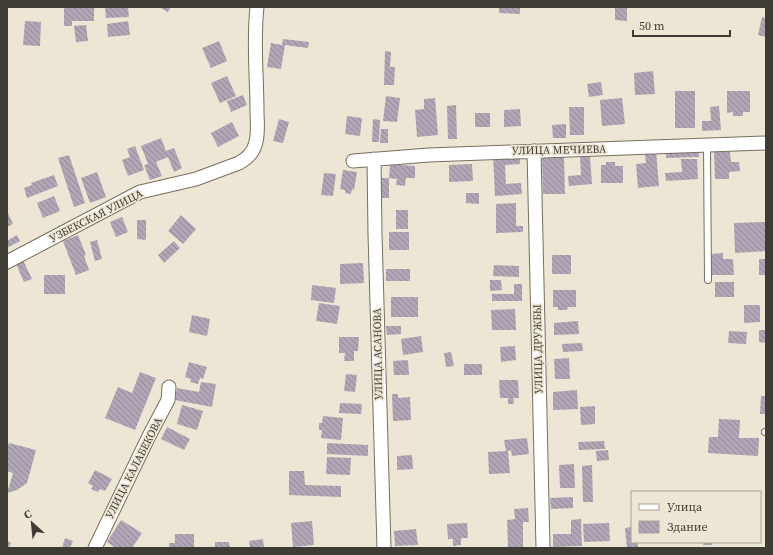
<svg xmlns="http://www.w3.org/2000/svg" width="773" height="555" viewBox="0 0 773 555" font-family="'Source Serif 4',serif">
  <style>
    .building { fill: url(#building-back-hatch) }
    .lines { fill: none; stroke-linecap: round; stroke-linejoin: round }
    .service-casing { stroke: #766f5f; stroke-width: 8 }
    .minor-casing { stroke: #766f5f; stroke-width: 15 }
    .service { stroke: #fff; stroke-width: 6 }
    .minor { stroke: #fff; stroke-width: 13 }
    .labels { text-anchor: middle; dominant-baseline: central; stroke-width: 3.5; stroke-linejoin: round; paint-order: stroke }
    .street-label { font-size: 11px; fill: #3f3c35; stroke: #eee6d4 }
  </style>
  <defs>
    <pattern id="building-back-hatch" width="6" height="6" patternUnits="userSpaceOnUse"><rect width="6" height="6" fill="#b0a6b6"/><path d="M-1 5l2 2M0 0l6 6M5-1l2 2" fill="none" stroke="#918895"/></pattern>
  </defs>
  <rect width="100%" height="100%" fill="#eee6d4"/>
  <!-- building -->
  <path class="building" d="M64,7H94V21H72V26H64Z
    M105,7H128L129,17L106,18Z
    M159,7H171L168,12Z
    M499,7H520V14L499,13Z
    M615,7H627V21L615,20Z
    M762,17L766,18V37L758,35Z
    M25,21L41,22L40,46L23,45Z
    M128,21L130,35L108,37L107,24Z
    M86,25L88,41L76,42L74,26Z
    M283,39L309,42L308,48L285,45L281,69L267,67L271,43L282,45Z
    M219,41L227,61L211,68L202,48Z
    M385,51L391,52L390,67H395L394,85H384Z
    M653,71L655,94L635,95L634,73Z
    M227,76L236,96L220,103L211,83Z
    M601,82L603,95L589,97L587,84Z
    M675,91H695V128H675Z
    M727,91H750V112H743V116H733V112L727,113Z
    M243,95L247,105L231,112L227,101Z
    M386,96L400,98L397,122L383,121Z
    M435,98L438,135L417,137L415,110L424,109V99Z
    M622,98L625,124L602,126L600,100Z
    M456,105L457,139H448L447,106Z
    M719,106L721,130L702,131V121H711L710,107Z
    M569,107H584V135H570Z
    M520,109L521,126L504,127V110Z
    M475,113H490V127H475Z
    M347,116L362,118L360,136L345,134Z
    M279,119L289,122L283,143L273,141Z
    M373,119L380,120L379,142H372Z
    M232,122L239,136L218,147L211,133Z
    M566,124V138H553L552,125Z
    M381,129H388V143H380Z
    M161,138L166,151L174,148L182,168L174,172L168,157L156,162L162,176L150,180L144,165L148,164L141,146Z
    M135,146L144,170L128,176L122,160L130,157L127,149Z
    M699,150V157L666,158V151Z
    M656,151L659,186L638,188L636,164L646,163L645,153Z
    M714,152H730L731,162H739L740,171L729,172V179H715Z
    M520,154V164L505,165L506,184L521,183L522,194L495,196L493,155Z
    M69,155L85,203L74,207L58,158Z
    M564,157L565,194H543L542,158Z
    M580,157H590L592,184L569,186L568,176L581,175Z
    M681,159H697L698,179L666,181L665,173L682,172Z
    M606,162H615V166H623V183H601V165H606Z
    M390,164L415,166V178H406L405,186L396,185L397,179L389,178Z
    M472,164L473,181L449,182V165Z
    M343,170L357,172L354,190L352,189L351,194L345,193V190L340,189Z
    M97,172L106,197L90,203L81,178Z
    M324,173L336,174L333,196L321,195Z
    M54,175L58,186L27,198L24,188L32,185L31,183Z
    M381,178H389V198H381Z
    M466,193H479V204L466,203Z
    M54,196L60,211L43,218L37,203Z
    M516,203V226H523V232L496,233V204Z
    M396,210H408V229H396Z
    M7,211L13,224L7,227Z
    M181,215L196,229L183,244L168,231Z
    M122,217L128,232L116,237L110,222Z
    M137,220H146V240L137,239Z
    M766,222V251L735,253L734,223Z
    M389,232H409V250H389Z
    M17,235L20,241L7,248V241Z
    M78,235L86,255L84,256L89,270L76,275L63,241Z
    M97,240L102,259L95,261L90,242Z
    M174,241L180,248L164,263L158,255Z
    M723,253V259H733L734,275H711V254Z
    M552,255H571V274H552Z
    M759,259H766V275H759Z
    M23,260L32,279L24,282L16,264Z
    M363,263L364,283L340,284V264Z
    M494,265L519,266V277L493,276Z
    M386,269H410V281H386Z
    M44,275H65V294H44Z
    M490,280H501L502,290L490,291Z
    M715,282H734V297H715Z
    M514,284H522V301H492V294H514Z
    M312,285L336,288L334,303L311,300Z
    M553,290H576V307H568L567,310H558V307H553Z
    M391,297H418V317H391Z
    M319,303L340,306L337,324L316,321Z
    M744,305H760V322L744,323Z
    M515,309L516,330H492L491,310Z
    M192,315L210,319L207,336L189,332Z
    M578,321L579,334L554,335V323Z
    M386,326H401V334L387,335Z
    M759,330H766V343L759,342Z
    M729,331L747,332L746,344L728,343Z
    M421,336L423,352L403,355L401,339Z
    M339,337H359L358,351H354V361H344L345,353H339Z
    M582,343L583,351L563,352L562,344Z
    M515,346L516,360L501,362L500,347Z
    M451,352L454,366L446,367L444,353Z
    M569,358L570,379H555L554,359Z
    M408,360L409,375H394L393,361Z
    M189,362L207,367L203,379L200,378L198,384L190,382L191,379L185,377Z
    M464,364H482V375H464Z
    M140,372L156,378L135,430L105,418L118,387L132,393Z
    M346,374L357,375L355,392L344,391Z
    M499,380H518L519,398H513L514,404H508V398H500Z
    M201,382L216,384L212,407L175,400L177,388L199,392Z
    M577,390L578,409L553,410V392Z
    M392,394H398V398L410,397L411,420L393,421Z
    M761,396H766V414H760Z
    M340,403L362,404L361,414L339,413Z
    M182,405L203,411L197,430L177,424Z
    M595,406V424L581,425L580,407Z
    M323,416L343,418L341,440L321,438L322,430H319V423H322Z
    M719,419L740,420L739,438H759L758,456L708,453L709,437H718Z
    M167,427L190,439L184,450L161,439Z
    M527,438L529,454L512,456L511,450L508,451L510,473L489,474L488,452L506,451L504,440Z
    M604,441L605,449L579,450L578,442Z
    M9,443L36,450L27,483L17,490L7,493L13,473L7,471V449Z
    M327,443L368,445V456L327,454Z
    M608,450L609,460L597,461L596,451Z
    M412,455L413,469L397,470V456Z
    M327,457L351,458L350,475L326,474Z
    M574,464L575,488H560L559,465Z
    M592,465L593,502H583L582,466Z
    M95,470L112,479L105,491L100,489L98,492L91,489L93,486L88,483Z
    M289,471H304L305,485L341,486V497L289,495Z
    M573,497V508L551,509L550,498Z
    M528,508L529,522H523V548H508L507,520L515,519L514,509Z
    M581,519L582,546L553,547V534H571V520Z
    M121,520L142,533L132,548H116L107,542Z
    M312,521L314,545L293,547L291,523Z
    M467,523L468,538H461V545L453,546V539H448L447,524Z
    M609,523L610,541L584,542L583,524Z
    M632,527V542H638V547L627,548L625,528Z
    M416,529L418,545L395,546L394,531Z
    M175,534H194V548H169V543H175Z
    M65,538L73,541L70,548H62Z
    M263,539L264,548H250L249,541Z
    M7,541L11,543L9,548H7Z
    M215,542H229L230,548H215Z
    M703,542H712V545H703Z"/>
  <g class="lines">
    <!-- service casing -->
    <g class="service-casing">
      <path id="service" d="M707,145L708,280
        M765,432H766"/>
    </g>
    <!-- minor casing -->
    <g class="minor-casing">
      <path id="minor" d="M534,151L543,548
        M374,159L375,234L384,548
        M353,161L429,155L766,143
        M7,262L140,192L196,179L239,163C246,159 253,153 255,145C259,135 257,121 257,111C257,76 253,42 257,7
        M95,548L149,436L168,400L169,387"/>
    </g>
    <!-- service -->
    <use href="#service" class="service"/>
    <!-- minor -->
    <use href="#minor" class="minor"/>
  </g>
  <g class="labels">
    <!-- street labels -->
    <g class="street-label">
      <text transform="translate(559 150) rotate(-1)">УЛИЦА МЕЧИЕВА</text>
      <text transform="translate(96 216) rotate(-27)">УЗБЕКСКАЯ УЛИЦА</text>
      <text transform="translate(538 349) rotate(-91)">УЛИЦА ДРУЖБЫ</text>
      <text transform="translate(378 354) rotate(-91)">УЛИЦА АСАНОВА</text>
      <text transform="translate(134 468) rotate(-63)">УЛИЦА КАЛАБЕКОВА</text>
    </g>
  </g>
  <!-- border -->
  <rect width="773" height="555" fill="none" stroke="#3f3c35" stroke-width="16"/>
  <!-- legend -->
  <rect x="631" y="491" width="130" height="52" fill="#eee6d4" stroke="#a8a294"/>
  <rect x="639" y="504" width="20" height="6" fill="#ffffff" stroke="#a8a294"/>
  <text x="667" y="511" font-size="12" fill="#3f3c35">Улица</text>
  <rect x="639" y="521" width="20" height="12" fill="url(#building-back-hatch)" stroke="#a8a294"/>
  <text x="667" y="531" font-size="12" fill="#3f3c35">Здание</text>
  <!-- north arrow -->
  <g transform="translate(32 523) rotate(333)" stroke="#eee6d4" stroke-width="3" paint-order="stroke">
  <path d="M0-3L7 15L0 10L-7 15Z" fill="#3f3c35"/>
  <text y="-6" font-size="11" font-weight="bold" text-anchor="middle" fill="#3f3c35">С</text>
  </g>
  <!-- scale -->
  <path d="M633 30v6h97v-6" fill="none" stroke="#3f3c35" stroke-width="2"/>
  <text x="639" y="30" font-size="12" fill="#3f3c35" stroke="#eee6d4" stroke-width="3" paint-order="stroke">50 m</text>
</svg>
